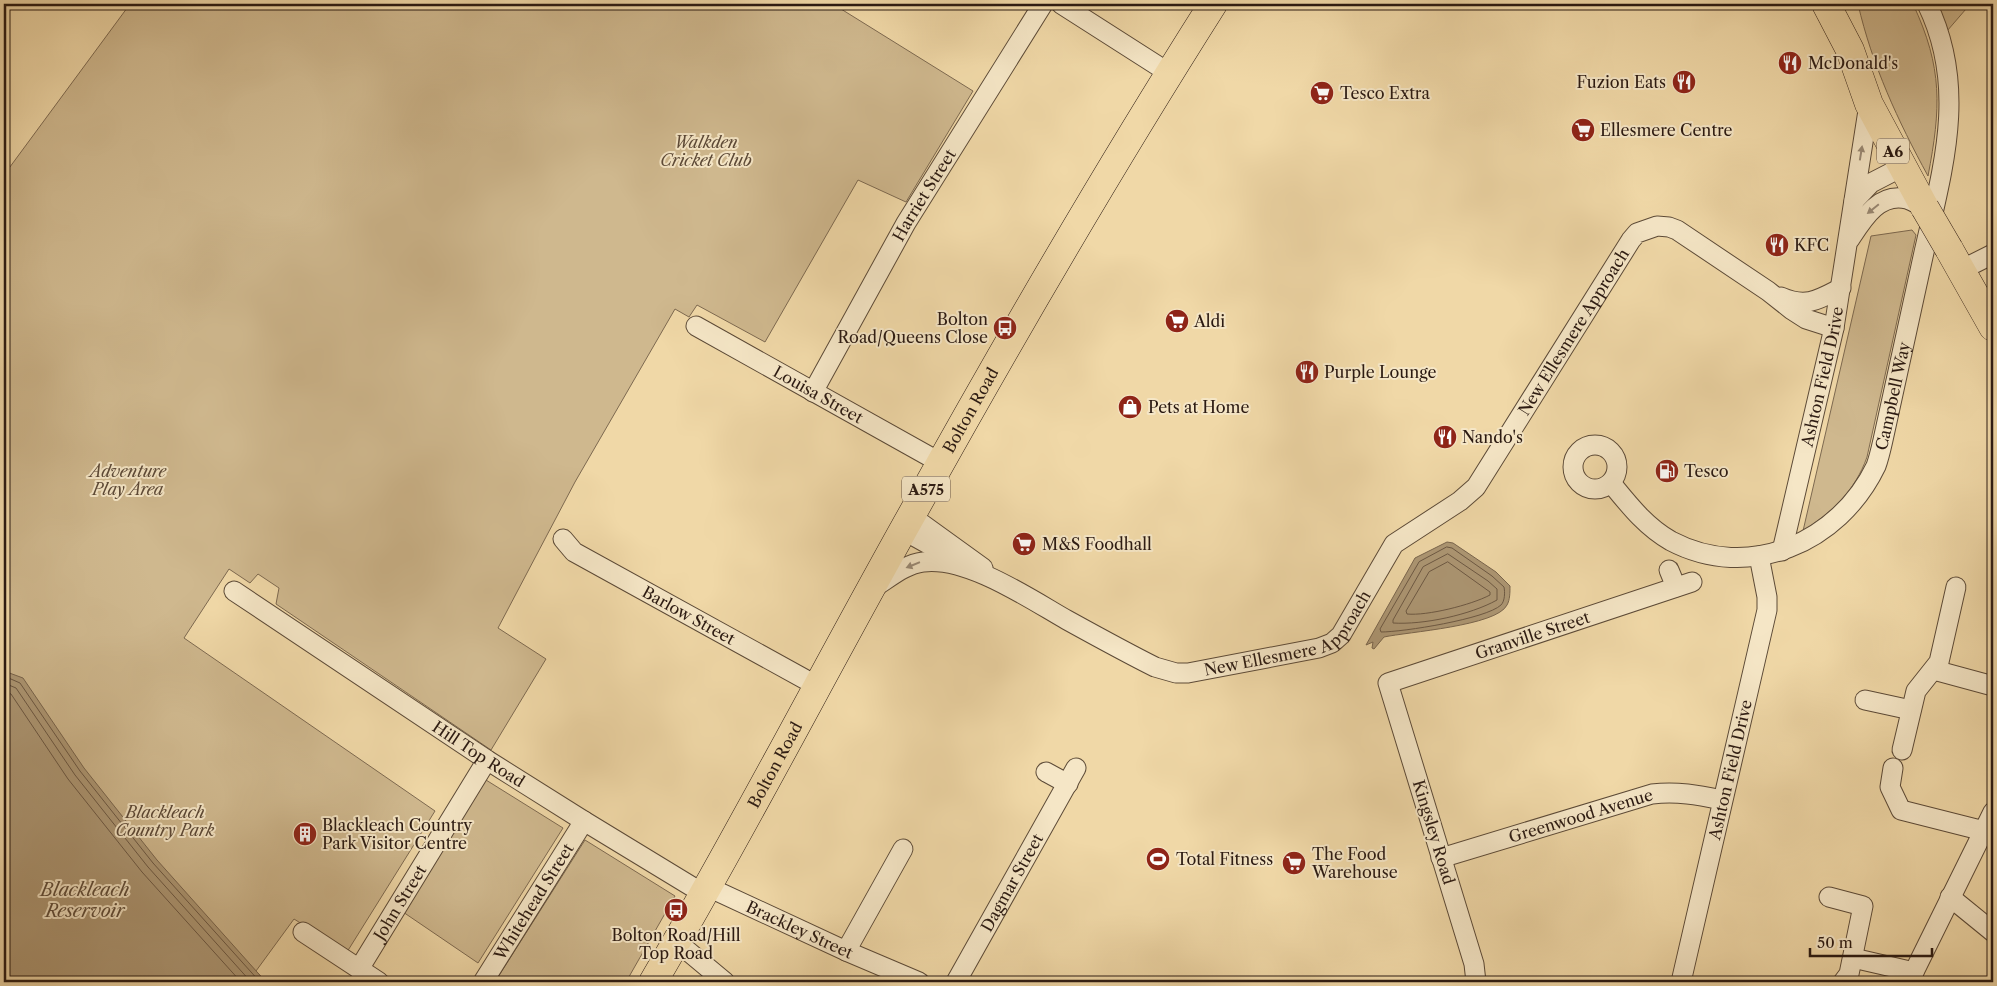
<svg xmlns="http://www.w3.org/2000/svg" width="1997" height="986" viewBox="0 0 1997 986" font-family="'Libre Caslon Text',serif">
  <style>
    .green { fill: #cfb88e; stroke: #7d6950 }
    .water { fill: #ad9774; stroke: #79654d }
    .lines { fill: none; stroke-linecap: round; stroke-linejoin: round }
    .shore { stroke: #6c5843; stroke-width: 1 }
    .street-casing { stroke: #5c4a37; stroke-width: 21 }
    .primary-casing { stroke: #2b1a12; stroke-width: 29 }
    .street { stroke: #f5e6c6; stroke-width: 19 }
    .primary { stroke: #f0d8a7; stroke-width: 28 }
    .primary-bridge-casing { stroke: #2b1a12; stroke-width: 29; stroke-linecap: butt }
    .primary-bridge { stroke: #f0d8a7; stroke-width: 28 }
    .oneway { fill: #9a8a75 }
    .labels { text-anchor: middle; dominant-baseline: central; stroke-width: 4; stroke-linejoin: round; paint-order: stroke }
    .shield { fill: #f5e6c6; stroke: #685748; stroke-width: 1 }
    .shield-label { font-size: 15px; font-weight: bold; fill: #2b1a12 }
    .poi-label { font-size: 16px; fill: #2b1a12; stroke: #f5e6c6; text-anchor: start }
    .park-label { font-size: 16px; font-style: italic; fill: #5c4937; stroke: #f5e6c6 }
    .street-label { font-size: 16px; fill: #2b1a12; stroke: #f5e6c6 }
    .water-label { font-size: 18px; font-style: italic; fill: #5f4c39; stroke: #f5e6c6 }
  </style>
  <rect width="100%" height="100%" fill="#f0d8a7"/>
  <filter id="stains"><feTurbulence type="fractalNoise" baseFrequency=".004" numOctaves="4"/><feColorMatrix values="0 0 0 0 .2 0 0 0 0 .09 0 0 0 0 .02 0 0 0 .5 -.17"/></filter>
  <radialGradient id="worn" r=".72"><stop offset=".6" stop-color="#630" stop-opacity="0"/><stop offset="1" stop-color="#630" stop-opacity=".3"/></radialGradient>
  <!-- green -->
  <path class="green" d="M130,4H833L973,91L906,202L858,180L765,342L697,305L689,317L675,309L575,482L498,628L546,659L491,750L276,604L279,588L258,574L250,583L229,569L184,638L435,811L347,952L294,919L256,971L266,982H4V175Z
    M1858,4H1913C1943,68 1941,108 1928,176C1898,121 1872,65 1858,4Z
    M1935,4H1965L1966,9L1947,31Z
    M1912,230L1916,235L1867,457C1855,491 1832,512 1803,531L1871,236Z
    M486,780L563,828L478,963L403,912Z
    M585,840L675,896L626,982H506L498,977Z"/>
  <!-- water -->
  <path class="water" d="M1447,542L1453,543L1496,572L1510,586C1510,592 1510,600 1507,605C1497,626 1407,632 1384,637L1374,649L1372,648L1373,642L1366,645L1415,558Z
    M4,671L23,678L84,768L157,860L266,982H4Z"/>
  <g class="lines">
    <!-- shore -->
    <path class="shore" d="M1447,547L1452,548L1492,576L1504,587C1505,592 1505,601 1501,605C1486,619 1403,632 1381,632L1380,629L1419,562Z
      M1448,554L1488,581L1497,589V600C1470,615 1423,625 1393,623V620L1423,567Z
      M1448,562L1490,592V595C1471,605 1427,616 1407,614L1406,611L1429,572Z
      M4,676L20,683L80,771L153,863L260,982
      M4,683L16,688L75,775L148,867L251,982
      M4,691L11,694L68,779L142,872L241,982"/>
    <!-- street casing -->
    <g class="street-casing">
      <g id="street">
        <path d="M1061,4L1169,73"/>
        <path d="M1854,201L1871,183L1902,167"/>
        <path d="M1850,239C1863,219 1879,192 1907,199C1913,201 1919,205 1925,208"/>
        <path d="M1961,270L1993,254"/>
        <path d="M1781,297C1806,308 1818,300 1841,288"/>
        <path id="s1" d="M696,326L941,463"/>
        <path id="s2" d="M813,392L906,223L1043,4"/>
        <circle cx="1595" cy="467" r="22"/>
        <path id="s3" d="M1611,483C1629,505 1646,527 1671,541C1749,582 1839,543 1876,466C1879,458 1881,449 1883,440C1896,382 1908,324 1921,266C1940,177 1970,92 1927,4"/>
        <path d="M911,516L983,568"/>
        <path d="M903,530L946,554"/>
        <path id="s4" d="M563,539L574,552L819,687"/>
        <path id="s5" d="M1782,551L1834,328L1869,104"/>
        <path d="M1669,570L1676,587"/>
        <path id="s6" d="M873,588C888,579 905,564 923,562C967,556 1030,599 1067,620C1096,636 1125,652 1155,667L1176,673H1188L1319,648L1332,643L1341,635L1394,544L1460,501L1476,487L1631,240L1637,233L1657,226L1669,227L1677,230L1768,291L1792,310L1806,319L1834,328"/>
        <path id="s7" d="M234,591L487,760L584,821L704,894"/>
        <path d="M1934,670L1993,686"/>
        <path d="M1865,700L1911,710"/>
        <path d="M1902,750L1916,691L1939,662L1956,587"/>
        <path d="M1893,768L1890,787L1901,810L1984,831"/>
        <path d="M1046,772L1068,784"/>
        <path id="s8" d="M1441,858L1652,794C1677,791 1698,795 1722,800"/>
        <path id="s9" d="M708,887L846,951L919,982"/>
        <path d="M1829,897L1863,906L1849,974L1843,982"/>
        <path d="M1950,897L1993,932"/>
        <path d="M303,932L379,982"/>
        <path d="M677,942L725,982"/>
        <path d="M846,951L903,849"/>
        <path d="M1853,958L1914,972"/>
        <path id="s10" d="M359,969L487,760"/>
        <path id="s11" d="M483,982L584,821"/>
        <path id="s12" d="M956,982L1076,768"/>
        <path id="s13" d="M1476,982L1474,964L1388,683L1692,582"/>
        <path id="s14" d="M1681,982L1767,610V597L1759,556"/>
        <path d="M1909,982L1993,812"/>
      </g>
    </g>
    <!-- primary casing -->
    <g class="primary-casing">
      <g id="primary">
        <path d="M1826,4L1850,50L1869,104L1925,208"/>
        <path d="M1949,249L1993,327"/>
        <path id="s15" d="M653,982C743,829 824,671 911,516C1007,343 1107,171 1213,4"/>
      </g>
    </g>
    <!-- street -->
    <use href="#street" class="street"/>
    <!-- primary -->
    <use href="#primary" class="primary"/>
    <!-- primary-bridge casing -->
    <g class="primary-bridge-casing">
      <path id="primary-bridge" d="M1925,208L1949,249"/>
    </g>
    <!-- primary-bridge -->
    <use href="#primary-bridge" class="primary-bridge"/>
  </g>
  <!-- one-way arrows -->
  <defs><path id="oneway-solid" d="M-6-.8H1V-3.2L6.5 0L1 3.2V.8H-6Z" transform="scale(1.25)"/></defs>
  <g class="oneway">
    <use href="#oneway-solid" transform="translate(1861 153) rotate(-81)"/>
    <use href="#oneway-solid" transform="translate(1873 209) rotate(141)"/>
    <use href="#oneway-solid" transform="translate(913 565) rotate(158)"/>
  </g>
  <!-- icons -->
  <defs>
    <g id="restaurant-disc" transform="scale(1.25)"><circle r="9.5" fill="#8f2418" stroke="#f5e6c6"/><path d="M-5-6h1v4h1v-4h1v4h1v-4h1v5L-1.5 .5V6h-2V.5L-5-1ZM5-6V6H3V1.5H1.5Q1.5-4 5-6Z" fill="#fff"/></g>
    <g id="supermarket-disc" transform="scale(1.25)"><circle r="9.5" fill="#8f2418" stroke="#f5e6c6"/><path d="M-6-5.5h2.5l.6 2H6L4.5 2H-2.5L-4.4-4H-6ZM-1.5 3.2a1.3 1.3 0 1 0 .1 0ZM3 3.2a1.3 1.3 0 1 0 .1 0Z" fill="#fff"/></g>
    <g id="bus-disc" transform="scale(1.25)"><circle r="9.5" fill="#8f2418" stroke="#f5e6c6"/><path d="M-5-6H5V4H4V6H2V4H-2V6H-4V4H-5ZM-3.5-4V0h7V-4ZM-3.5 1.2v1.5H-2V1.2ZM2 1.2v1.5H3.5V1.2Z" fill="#fff"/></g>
    <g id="shop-disc" transform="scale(1.25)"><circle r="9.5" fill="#8f2418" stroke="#f5e6c6"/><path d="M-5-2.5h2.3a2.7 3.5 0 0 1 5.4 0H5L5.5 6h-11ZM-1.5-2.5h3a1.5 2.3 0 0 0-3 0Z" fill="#fff"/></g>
    <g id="fuel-disc" transform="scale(1.25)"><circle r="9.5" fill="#8f2418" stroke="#f5e6c6"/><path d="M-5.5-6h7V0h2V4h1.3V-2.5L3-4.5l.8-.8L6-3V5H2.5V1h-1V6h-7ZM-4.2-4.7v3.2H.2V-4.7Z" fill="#fff"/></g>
    <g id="building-disc" transform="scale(1.25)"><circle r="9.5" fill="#8f2418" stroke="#f5e6c6"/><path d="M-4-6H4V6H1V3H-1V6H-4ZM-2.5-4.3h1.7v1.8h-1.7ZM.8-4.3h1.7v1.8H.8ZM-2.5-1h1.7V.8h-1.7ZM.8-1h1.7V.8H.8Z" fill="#fff"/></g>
    <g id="stadium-disc" transform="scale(1.25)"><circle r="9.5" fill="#8f2418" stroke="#f5e6c6"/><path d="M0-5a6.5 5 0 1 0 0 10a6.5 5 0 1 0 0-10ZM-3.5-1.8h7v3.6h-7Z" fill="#fff"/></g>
  </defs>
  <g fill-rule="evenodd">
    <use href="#restaurant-disc" x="1790" y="63"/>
    <use href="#restaurant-disc" x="1684" y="82"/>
    <use href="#supermarket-disc" x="1322" y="93"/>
    <use href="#supermarket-disc" x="1583" y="130"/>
    <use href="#restaurant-disc" x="1777" y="245"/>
    <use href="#supermarket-disc" x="1177" y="321"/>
    <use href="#bus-disc" x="1005" y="328"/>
    <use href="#restaurant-disc" x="1307" y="372"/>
    <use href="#shop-disc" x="1130" y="407"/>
    <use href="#restaurant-disc" x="1445" y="437"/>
    <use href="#fuel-disc" x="1667" y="471"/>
    <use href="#supermarket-disc" x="1024" y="544"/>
    <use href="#building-disc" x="305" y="834"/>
    <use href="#stadium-disc" x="1158" y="859"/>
    <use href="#supermarket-disc" x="1294" y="863"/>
    <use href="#bus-disc" x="676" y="910"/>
  </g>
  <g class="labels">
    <!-- shield labels -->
    <g class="shield">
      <rect x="1877" y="138.5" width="32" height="25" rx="4"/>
      <rect x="902" y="476.5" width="48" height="25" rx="4"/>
    </g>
    <g class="shield-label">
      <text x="1893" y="151">A6</text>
      <text x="926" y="489">A575</text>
    </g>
    <!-- poi labels -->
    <g class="poi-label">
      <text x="1808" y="63">McDonald's</text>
      <text x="1666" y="82" text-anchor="end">Fuzion Eats</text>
      <text x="1340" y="93">Tesco Extra</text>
      <text x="1600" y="130">Ellesmere Centre</text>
      <text x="1794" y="245">KFC</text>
      <text x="988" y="319" text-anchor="end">Bolton<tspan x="988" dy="18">Road/Queens Close</tspan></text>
      <text x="1194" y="321">Aldi</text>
      <text x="1324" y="372">Purple Lounge</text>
      <text x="1148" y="407">Pets at Home</text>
      <text x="1462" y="437">Nando's</text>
      <text x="1684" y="471">Tesco</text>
      <text x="1042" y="544">M&amp;S Foodhall</text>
      <text x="322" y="825">Blackleach Country<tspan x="322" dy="18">Park Visitor Centre</tspan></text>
      <text x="1312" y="854">The Food<tspan x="1312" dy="18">Warehouse</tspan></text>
      <text x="1176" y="859">Total Fitness</text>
      <text x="676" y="935" text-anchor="middle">Bolton Road/Hill<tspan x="676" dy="18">Top Road</tspan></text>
    </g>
    <!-- park labels -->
    <g class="park-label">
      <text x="706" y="142">Walkden<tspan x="706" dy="18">Cricket Club</tspan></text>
      <text x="128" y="471">Adventure<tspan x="128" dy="18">Play Area</tspan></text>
      <text x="165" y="812">Blackleach<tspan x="165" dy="18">Country Park</tspan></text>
    </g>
    <!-- street labels -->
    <g class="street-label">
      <text stroke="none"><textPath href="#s2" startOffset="226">Harriet Street</textPath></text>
      <text stroke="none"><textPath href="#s6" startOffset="896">New Ellesmere Approach</textPath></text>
      <text stroke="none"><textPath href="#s5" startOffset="179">Ashton Field Drive</textPath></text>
      <text stroke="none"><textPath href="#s1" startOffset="140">Louisa Street</textPath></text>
      <text stroke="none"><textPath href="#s3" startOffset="400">Campbell Way</textPath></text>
      <text stroke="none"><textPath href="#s15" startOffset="654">Bolton Road</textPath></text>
      <text stroke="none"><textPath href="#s4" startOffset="148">Barlow Street</textPath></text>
      <text stroke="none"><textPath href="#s6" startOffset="461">New Ellesmere Approach</textPath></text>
      <text stroke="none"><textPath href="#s13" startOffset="464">Granville Street</textPath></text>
      <text stroke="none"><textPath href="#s7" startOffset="294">Hill Top Road</textPath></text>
      <text stroke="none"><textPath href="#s15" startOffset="249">Bolton Road</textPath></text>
      <text stroke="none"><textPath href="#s14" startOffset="218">Ashton Field Drive</textPath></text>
      <text stroke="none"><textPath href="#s8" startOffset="146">Greenwood Avenue</textPath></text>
      <text transform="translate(1434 832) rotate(73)">Kingsley Road</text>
      <text stroke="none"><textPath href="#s12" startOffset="114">Dagmar Street</textPath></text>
      <text stroke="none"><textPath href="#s11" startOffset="95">Whitehead Street</textPath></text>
      <text stroke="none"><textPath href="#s10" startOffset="78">John Street</textPath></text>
      <text stroke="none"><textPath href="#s9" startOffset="101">Brackley Street</textPath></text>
    </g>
    <!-- water labels -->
    <g class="water-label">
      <text x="85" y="890">Blackleach<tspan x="85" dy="21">Reservoir</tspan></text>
    </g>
  </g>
  <!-- margin -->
  <rect width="1997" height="986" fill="none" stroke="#f0d8a7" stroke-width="20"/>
  <rect x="5" y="5" width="1987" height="976" fill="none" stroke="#2b1a12" stroke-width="2.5"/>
  <rect x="10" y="10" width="1977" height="966" fill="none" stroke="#2b1a12"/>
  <!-- scale -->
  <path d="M1810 948v8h122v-8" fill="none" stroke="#2b1a12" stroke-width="2.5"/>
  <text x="1817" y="948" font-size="15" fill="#2b1a12" stroke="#f5e6c6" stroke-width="4" paint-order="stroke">50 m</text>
  <rect width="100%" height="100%" filter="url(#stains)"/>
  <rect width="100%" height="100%" fill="url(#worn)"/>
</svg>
